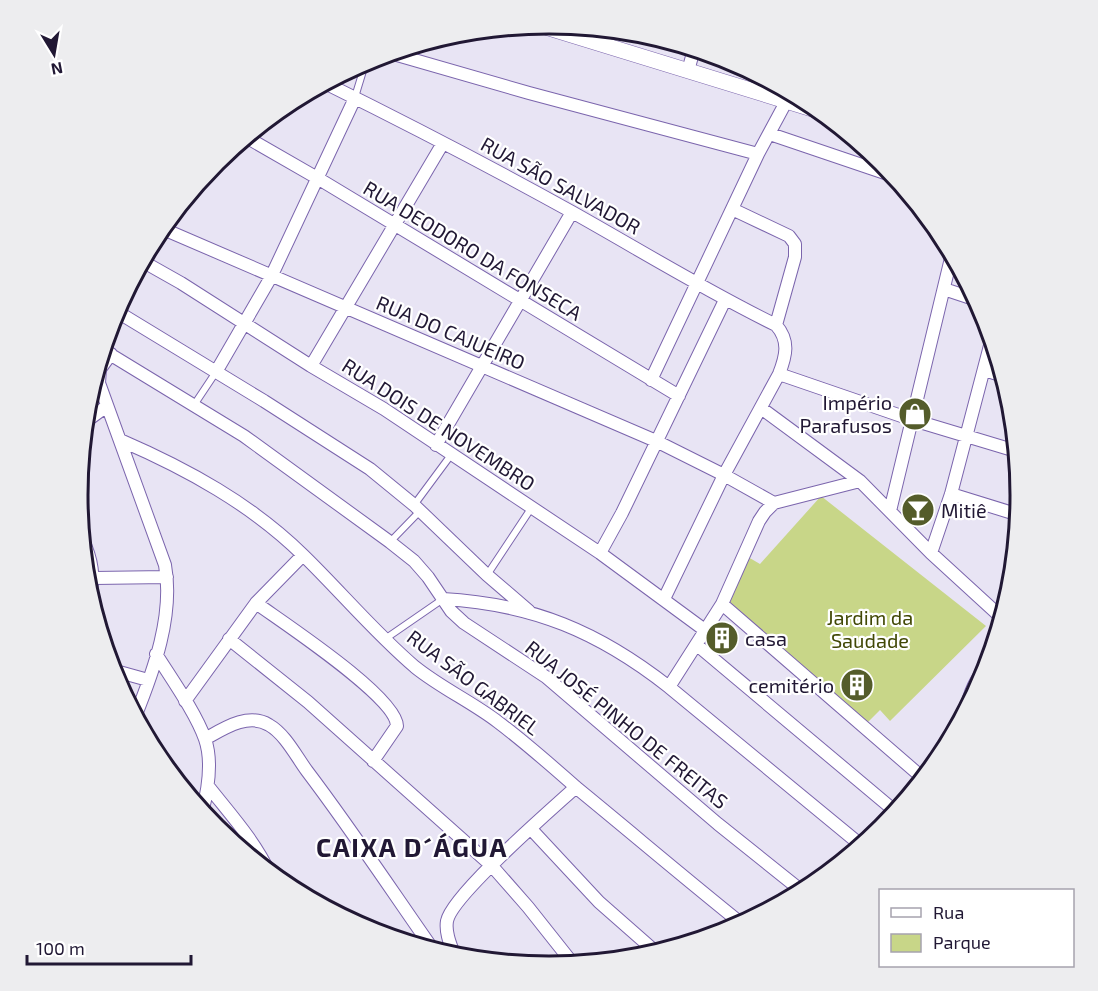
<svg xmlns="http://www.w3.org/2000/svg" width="1098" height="991" viewBox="0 0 1098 991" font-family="'Exo 2',sans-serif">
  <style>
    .green { fill: #c8d688 }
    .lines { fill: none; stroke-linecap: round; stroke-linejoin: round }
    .service-casing { stroke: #7b65ad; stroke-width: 8 }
    .minor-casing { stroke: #7b65ad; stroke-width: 14 }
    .tertiary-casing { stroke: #7b65ad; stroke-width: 16 }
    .service { stroke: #fff; stroke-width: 6 }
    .minor { stroke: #fff; stroke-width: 12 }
    .tertiary { stroke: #fff; stroke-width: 15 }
    .labels { text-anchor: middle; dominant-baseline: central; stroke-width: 4.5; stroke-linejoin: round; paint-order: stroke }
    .street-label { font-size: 20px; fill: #211834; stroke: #fff }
    .poi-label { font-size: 20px; fill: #211834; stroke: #fff; text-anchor: end }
    .park-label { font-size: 20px; fill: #414805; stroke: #fff }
    .district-label { font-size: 26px; font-weight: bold; letter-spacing: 1.5px; fill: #211834; stroke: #fff }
    .rim { fill: none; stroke: #211834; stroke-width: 3 }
  </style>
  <rect width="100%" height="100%" fill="#e8e4f4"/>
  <!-- green -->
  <path class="green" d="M821,496L986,626L890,721L880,710L867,723L729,604L748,557L760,564Z"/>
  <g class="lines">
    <!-- service casing -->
    <g class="service-casing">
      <path id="service" d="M355,97L366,61
        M194,405L216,372
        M414,505L451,455
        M390,542L420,511
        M487,575L532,507
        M385,639L443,599"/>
    </g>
    <!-- minor casing -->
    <g class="minor-casing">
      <path id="minor" d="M390,53L529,93L758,154
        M688,71L694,49
        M325,83C408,124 491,167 572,212C640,250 706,291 776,325C790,341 786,356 779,374L724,475L664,599
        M770,134L894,176
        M246,137L319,179L679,396
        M732,209L789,236L795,244V257L776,325
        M161,228L656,441L724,475L774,503L860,481
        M142,261L181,283L311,366L384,409L600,553L706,631
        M944,289L977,300
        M116,311L264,401L370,469L414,505L487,575L529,611
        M103,350L244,436L390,542L414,561L428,577L451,611L464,623L546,677L718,824L803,892
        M111,354L100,369L99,383L165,565C174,615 154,670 135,717
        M311,366L443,143
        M985,370L1003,376
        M216,372L271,277L355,98
        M779,374L913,420L1016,451
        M651,380L758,154L786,102
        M761,408L860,481L931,553L1002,618
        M85,422L107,406
        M120,440C187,469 251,504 303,555C341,592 375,633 415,667C441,688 472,702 498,722C526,743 552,766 578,789C633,834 687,880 742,924
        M436,445L572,212
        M951,494L1019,515
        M890,511L952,254
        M82,538C93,562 94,574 90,600
        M600,553L622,513L725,300
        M931,553L951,494L992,338
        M94,578L167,577
        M443,599C533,604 599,632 669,687L862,846
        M256,603C282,622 397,697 397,726L373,761
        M722,604L924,779
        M229,639L308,702L492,866L528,907L574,965
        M697,645L896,812
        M156,654C171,678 196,713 205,739C213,762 208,790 202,813
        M112,670L148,680
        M669,687L722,604L759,521L765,512L774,503
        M185,701L256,603L303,555
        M966,711C969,693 976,678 988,665
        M205,739C223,729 248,712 269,725C285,734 296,756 307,771C351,829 392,891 434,951
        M208,786C230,814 255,841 270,874
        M531,829L599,902L657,953
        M455,957C451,946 445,933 447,921C452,895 552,809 576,787"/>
    </g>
    <!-- tertiary casing -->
    <g class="tertiary-casing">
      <path id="tertiary" d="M539,25L822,112"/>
    </g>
    <!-- service -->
    <use href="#service" class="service"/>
    <!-- minor -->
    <use href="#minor" class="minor"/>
    <!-- tertiary -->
    <use href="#tertiary" class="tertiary"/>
  </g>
  <!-- icons -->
  <defs>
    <g id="shop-disc" transform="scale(1.725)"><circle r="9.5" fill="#545c2a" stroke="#fff"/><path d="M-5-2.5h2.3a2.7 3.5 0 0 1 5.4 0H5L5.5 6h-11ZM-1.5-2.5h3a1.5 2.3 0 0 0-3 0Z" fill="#fff"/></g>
    <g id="bar-disc" transform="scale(1.725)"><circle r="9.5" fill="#545c2a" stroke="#fff"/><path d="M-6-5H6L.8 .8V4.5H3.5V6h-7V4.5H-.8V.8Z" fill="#fff"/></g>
    <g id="building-disc" transform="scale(1.725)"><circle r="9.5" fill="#545c2a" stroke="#fff"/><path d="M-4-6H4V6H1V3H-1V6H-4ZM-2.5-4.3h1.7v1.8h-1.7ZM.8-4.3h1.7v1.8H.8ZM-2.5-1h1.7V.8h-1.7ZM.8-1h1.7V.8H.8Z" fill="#fff"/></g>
  </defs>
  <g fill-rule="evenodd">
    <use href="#shop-disc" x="915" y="414"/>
    <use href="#bar-disc" x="918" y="510"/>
    <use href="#building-disc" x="722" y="638"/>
    <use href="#building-disc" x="857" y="685"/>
  </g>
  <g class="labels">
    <!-- street labels -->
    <g class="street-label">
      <text transform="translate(561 185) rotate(29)">RUA SÃO SALVADOR</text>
      <text transform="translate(473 250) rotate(31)">RUA DEODORO DA FONSECA</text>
      <text transform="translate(451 332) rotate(23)">RUA DO CAJUEIRO</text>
      <text transform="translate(439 424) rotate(33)">RUA DOIS DE NOVEMBRO</text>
      <text transform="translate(474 682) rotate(37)">RUA SÃO GABRIEL</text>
      <text transform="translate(627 724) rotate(39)">RUA JOSÉ PINHO DE FREITAS</text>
    </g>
    <!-- poi labels -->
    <g class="poi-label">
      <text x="892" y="402">Império<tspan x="892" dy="23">Parafusos</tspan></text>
      <text x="941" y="510" text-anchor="start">Mitiê</text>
      <text x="745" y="638" text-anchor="start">casa</text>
      <text x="834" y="685">cemitério</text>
    </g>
    <!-- park labels -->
    <g class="park-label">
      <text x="870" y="617">Jardim da<tspan x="870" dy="23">Saudade</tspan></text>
    </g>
    <!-- district labels -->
    <g class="district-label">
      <text x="412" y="846">CAIXA D´ÁGUA</text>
    </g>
  </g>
  <!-- crop -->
  <path d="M0 0H1098V991H0ZM88 495a461 461 0 1 1 922 0a461 461 0 1 1-922 0Z" fill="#ededef" fill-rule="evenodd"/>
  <path class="rim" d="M88 495a461 461 0 1 1 922 0a461 461 0 1 1-922 0Z"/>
  <!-- legend -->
  <rect x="879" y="889" width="195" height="78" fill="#ffffff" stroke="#a6a3ae" stroke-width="1.5"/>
  <rect x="891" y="908" width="30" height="9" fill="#ffffff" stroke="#a6a3ae" stroke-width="1.5"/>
  <text x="933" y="919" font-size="18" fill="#211834">Rua</text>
  <rect x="891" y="934" width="30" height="18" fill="#c8d688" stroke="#a6a3ae" stroke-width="1.5"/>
  <text x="933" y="949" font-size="18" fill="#211834">Parque</text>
  <!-- north arrow -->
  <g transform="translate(54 54) rotate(169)" stroke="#ffffff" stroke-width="4.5" paint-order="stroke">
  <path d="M0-4.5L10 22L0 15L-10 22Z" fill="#211834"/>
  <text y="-9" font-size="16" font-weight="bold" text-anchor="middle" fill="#211834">N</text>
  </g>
  <!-- scale -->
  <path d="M27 955v9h164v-9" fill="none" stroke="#211834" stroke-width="3"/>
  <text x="36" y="955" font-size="18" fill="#211834" stroke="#ffffff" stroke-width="4.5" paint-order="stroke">100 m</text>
</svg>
